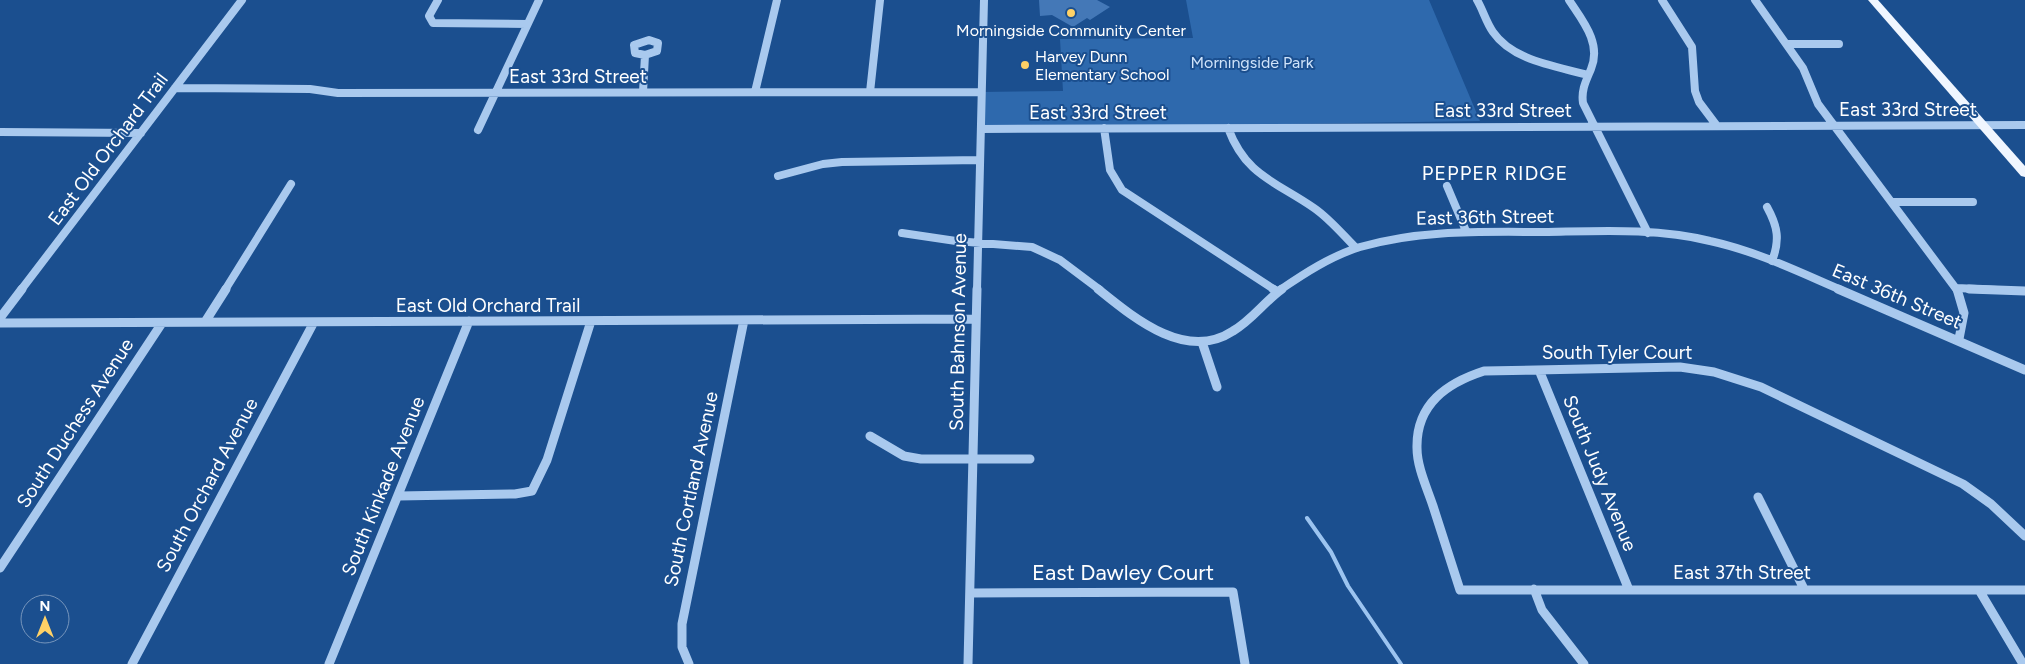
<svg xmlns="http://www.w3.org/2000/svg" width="2025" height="664" viewBox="0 0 2025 664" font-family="Figtree,sans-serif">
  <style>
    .green { fill: #2e69ad }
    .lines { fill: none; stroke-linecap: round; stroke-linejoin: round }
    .stream { stroke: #9cc4f0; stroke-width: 4 }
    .building { fill: #4478b7 }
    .minor-far1 { stroke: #a9c9ee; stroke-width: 8 }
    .minor { stroke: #a9c9ee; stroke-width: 9 }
    .major { fill: #f0f6ff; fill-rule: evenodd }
    .poi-dot { fill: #ffd166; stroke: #1b4f8f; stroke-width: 2 }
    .labels { text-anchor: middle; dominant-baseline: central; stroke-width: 4; stroke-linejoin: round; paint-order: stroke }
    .far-poi-label { font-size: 16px; fill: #fff; stroke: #1b4f8f }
    .far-park-label { font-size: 16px; fill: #cfe3fa; stroke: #1b4f8f }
    .street-label { font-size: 19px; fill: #fff; stroke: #1b4f8f }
    .neighbourhood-label { font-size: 20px; letter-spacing: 1px; fill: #fff; stroke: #1b4f8f }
    .near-street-label { font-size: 22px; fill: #fff; stroke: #1b4f8f }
  </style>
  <rect width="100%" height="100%" fill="#1b4f8f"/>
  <!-- green -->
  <path class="green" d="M1186,0H1429L1480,121L981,129V92L1063,91L1060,39L1193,38Z"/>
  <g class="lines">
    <!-- stream -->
    <path class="stream" d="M1307,518L1331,552L1348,586L1401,664"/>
  </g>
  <!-- building -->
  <path class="building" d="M1039,0H1097L1110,7L1090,20L1087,18L1073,27L1052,15L1040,16Z"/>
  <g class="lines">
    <!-- minor-far1 -->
    <path class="minor-far1" d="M438,0L429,16L433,23L527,24
      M1477,0C1483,10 1486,22 1493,32C1513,61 1556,66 1588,75
      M1569,0C1582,20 1602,43 1591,69C1586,81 1581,90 1583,103L1648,233
      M1662,0L1692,47L1695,91L1699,102L1717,126
      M1755,0L1803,68L1818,104L1957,290
      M649,40L658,43L657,51L645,55L635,53L634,45Z
      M1788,44H1839
      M175,88L310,89L338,93L981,92
      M643,92L645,55
      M755,92L777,0
      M870,92L880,0
      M1104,128L1110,170L1122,190L1275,290
      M1228,128C1246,176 1275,181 1314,208C1330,219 1342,234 1356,248
      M981,129L2025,125
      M478,130L539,0
      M0,132L141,133
      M778,176L823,164L842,162L980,160
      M1447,186L1466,231
      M1893,202H1973
      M1767,207C1778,227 1780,240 1772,261
      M902,233L956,241L1032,247L1060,260L1100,290
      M1957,288L1997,290
      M21,290L242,0
      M225,290L291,184
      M977,290L984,0
      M1280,290C1305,273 1331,256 1360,247C1422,229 1485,232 1548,232C1602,231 1657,228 1710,241C1756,251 1799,272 1841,290"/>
    <!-- minor -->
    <path class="minor" d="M1098,289C1134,318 1186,362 1233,331C1252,320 1265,301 1282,289
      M1273,289L1278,292
      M1838,289L2025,370
      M1957,289L1964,313L1959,339
      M1969,289L2025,291
      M0,318L22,289
      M205,322L226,289
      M0,323L976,319
      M1202,342L1217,387
      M1539,370L1629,590
      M870,436L904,456L921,459H1030
      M399,496L515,494L532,491L547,460L591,321
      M1758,497L1804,589
      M2025,536L1991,504L1963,484L1761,387L1714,372L1680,367L1484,371C1447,383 1416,404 1417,448C1417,467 1427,488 1433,506C1442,534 1451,562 1460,590H2025
      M0,568L162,323
      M1534,589L1542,610L1584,664
      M1979,590L2023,664
      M970,593L1233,592L1245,664
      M132,664L314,322
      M329,664L469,321
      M689,664L682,647V624L744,320
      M968,664L977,289"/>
    <!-- major -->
    <path class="major" d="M1868,0H1878L2025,166V177L2021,176Z"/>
  </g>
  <!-- markers -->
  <g class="poi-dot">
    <circle cx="1071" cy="13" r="5"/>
    <circle cx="1025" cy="65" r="5"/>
  </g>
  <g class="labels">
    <!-- far-poi labels -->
    <g class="far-poi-label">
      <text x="1071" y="30">Morningside Community Center</text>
      <text x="1035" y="56" text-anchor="start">Harvey Dunn<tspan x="1035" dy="18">Elementary School</tspan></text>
    </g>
    <!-- far-park labels -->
    <g class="far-park-label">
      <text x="1252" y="62">Morningside Park</text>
    </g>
    <!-- street labels -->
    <g class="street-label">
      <text x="578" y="76">East 33rd Street</text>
      <text x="1908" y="109">East 33rd Street</text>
      <text x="1503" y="110">East 33rd Street</text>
      <text x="1098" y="112">East 33rd Street</text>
      <text transform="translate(108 149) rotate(-53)">East Old Orchard Trail</text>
      <text transform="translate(1485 217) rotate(-1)">East 36th Street</text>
      <text transform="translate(1897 296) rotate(23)">East 36th Street</text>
      <text x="488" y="305">East Old Orchard Trail</text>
      <text transform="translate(958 332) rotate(-89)">South Bahnson Avenue</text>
      <text x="1617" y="352">South Tyler Court</text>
      <text transform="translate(75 423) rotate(-57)">South Duchess Avenue</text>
      <text transform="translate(1600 473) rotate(68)">South Judy Avenue</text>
      <text transform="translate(207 485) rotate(-62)">South Orchard Avenue</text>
      <text transform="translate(383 486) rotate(-68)">South Kinkade Avenue</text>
      <text transform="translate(691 489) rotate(-78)">South Cortland Avenue</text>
      <text x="1742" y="572">East 37th Street</text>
    </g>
    <!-- neighbourhood labels -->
    <g class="neighbourhood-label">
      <text x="1495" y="173">PEPPER RIDGE</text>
    </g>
    <!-- near-street labels -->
    <g class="near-street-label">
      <text x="1123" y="572">East Dawley Court</text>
    </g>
  </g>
  <!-- north arrow -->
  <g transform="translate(45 619)"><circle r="24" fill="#1b4f8f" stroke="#7695bc"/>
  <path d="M0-4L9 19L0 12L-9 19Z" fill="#ffd166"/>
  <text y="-8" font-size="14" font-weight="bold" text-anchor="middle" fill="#ffffff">N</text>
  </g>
</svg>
